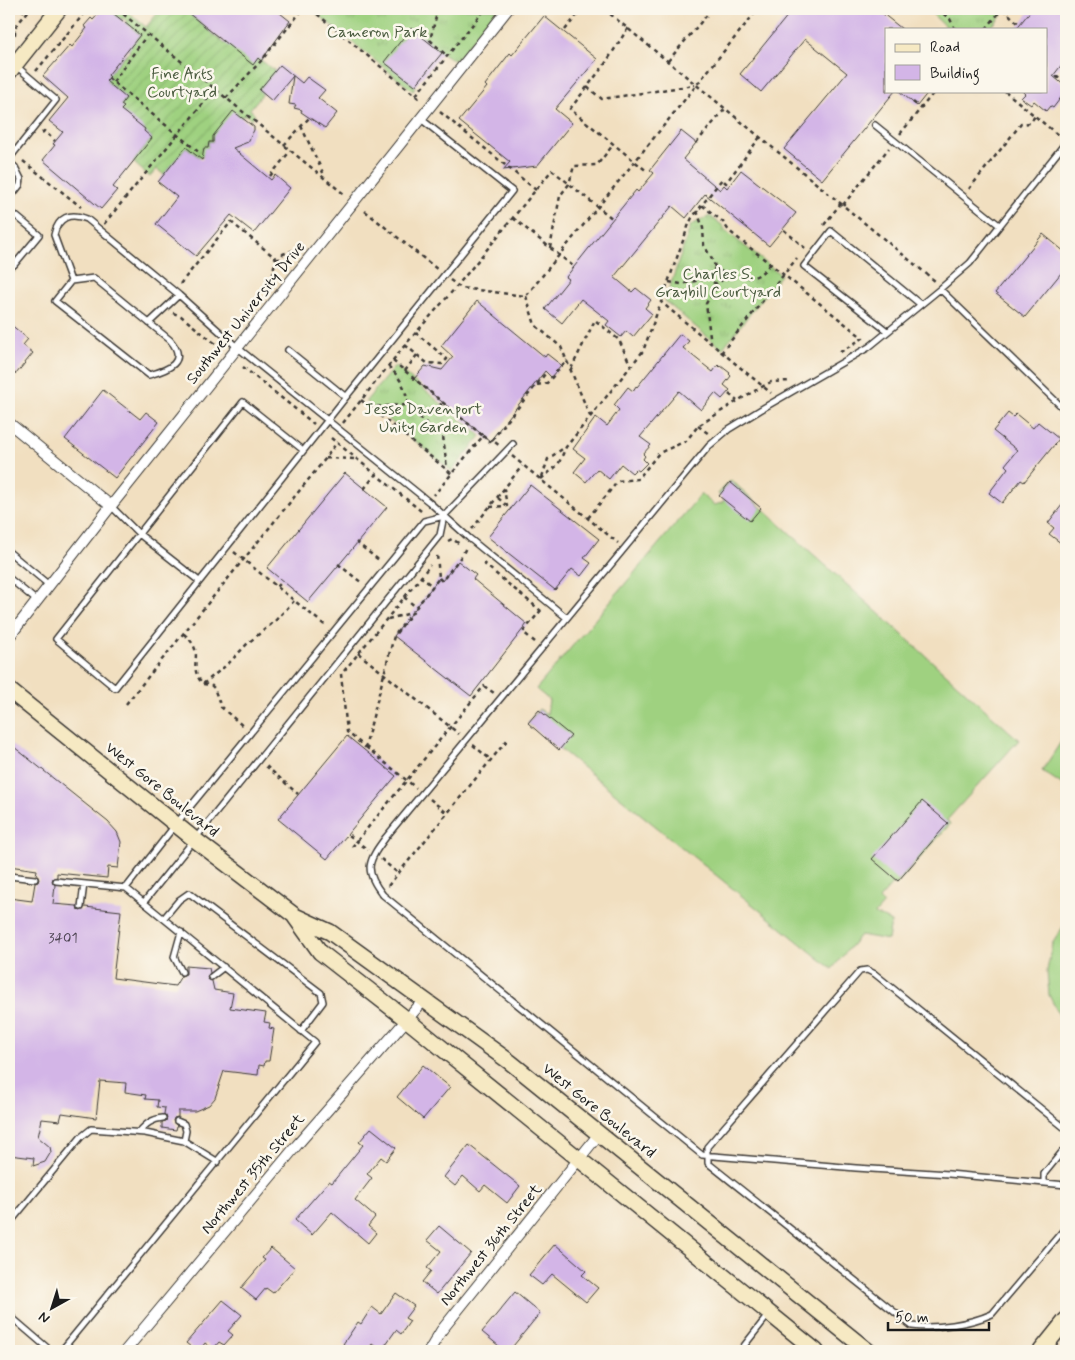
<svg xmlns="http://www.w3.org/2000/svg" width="1075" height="1360" viewBox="0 0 1075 1360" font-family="Mynerve,sans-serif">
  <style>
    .grass { fill: url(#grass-tufts); stroke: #5e764e }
    .garden { fill: url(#garden-furrows); stroke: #5e764e }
    .pitch { fill: #9fd180; stroke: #5e764e }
    .building { fill: #d3b5e7 }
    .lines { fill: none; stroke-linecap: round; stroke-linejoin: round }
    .lane-casing { stroke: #3c3935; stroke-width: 8 }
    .street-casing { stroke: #3c3935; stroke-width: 12 }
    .secondary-casing { stroke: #3c3935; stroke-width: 18 }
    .path { stroke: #3c3935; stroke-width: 2.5; stroke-dasharray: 4 4; stroke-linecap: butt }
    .lane { stroke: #fff; stroke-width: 5 }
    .street { stroke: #fff; stroke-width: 10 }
    .secondary { stroke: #f6e9c3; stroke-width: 15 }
    .labels { text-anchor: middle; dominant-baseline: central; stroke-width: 5; stroke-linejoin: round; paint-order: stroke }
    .number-label { font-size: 14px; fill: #4a424f }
    .park-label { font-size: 16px; fill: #4a5b3f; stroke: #fbf7ec }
    .street-label { font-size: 16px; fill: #1c1c1c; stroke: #fbf7ec }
  </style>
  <defs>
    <pattern id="grass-tufts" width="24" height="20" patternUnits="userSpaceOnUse" patternTransform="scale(1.25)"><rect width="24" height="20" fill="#9fd180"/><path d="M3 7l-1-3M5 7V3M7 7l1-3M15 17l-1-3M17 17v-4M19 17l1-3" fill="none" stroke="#88b36e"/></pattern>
    <pattern id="garden-furrows" width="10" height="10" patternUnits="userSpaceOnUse" patternTransform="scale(1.25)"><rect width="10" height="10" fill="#9fd180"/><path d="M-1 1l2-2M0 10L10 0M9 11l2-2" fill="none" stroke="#88b36e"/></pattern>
  </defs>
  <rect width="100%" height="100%" fill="#fbf7ec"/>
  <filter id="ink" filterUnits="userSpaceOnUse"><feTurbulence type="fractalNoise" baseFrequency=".02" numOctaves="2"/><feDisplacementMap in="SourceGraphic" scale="10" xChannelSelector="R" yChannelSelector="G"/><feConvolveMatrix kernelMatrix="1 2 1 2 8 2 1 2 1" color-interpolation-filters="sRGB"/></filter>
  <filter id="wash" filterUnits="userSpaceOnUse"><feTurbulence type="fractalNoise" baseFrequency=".0096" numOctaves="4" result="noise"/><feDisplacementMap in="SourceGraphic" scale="20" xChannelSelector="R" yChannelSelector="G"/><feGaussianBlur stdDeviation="1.12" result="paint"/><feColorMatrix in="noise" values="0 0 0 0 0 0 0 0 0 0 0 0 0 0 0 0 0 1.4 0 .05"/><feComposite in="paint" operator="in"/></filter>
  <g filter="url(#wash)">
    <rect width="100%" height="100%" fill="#f1dfc0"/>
    <!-- grass -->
    <path class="grass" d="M311,9H497L456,61L442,53L411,28L385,62L415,86L413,91Z
      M927,9H1006L990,29H948Z
      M710,216L722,225L726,231L781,275L722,349L665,301L691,225Z
      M395,366L481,436L452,471L366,401Z"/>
    <!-- garden -->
    <path class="garden" d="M108,9H124L146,27L161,9H185L186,11L225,44L227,41L253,64L258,58L275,71L259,90L263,93L250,109L255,114L251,119L246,115H244L213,137V141L209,142L208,148L200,158L186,147L164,175L157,169L150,177L133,162L152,138L144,131V129L121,110L123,107L121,105L126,98L106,81L109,77L108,75L125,55L126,56L130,51L128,49L140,35L129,25L128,27L125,24L127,21L123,18L122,20Z"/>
    <!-- pitch -->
    <path class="pitch" d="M731,480L1019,740L947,820L950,824L896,885L893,883L879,899L884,904L875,914L891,922L888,940L860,935L832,969L528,723L539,709L547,714L549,700L536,689L701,494L714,505L722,503L724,500L718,494Z
      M1066,734V787L1042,771Z
      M1066,922V1023L1061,1019L1049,995L1047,971L1052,944Z"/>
    <g id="blocks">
      <!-- building -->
      <path class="building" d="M103,9H108L140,35L108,75L110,77L106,81L126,98L121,105L124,107L121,110L145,129L144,131L152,138L113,187L117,190L101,209L43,160L55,145L53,144L63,132L49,121L68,98L43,76L70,45L72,47L87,28L84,26L91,18L93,20Z
        M183,9H275L290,21L261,61L258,58L253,65Z
        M793,9H877L902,29H886V91H895L822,180L784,149L847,73L805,39L761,92L740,74Z
        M1032,9H1066V59L1053,76L1066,87V91L1053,108L1050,106L1046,111L1034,101L1031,105L1021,98L1025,94L1022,91H1046V29H1016Z
        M544,16L597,59L555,109L572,123L537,166L503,170L510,162L459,121L487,87L485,85L510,53L512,55Z
        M411,28L442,53L415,86L384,62Z
        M280,65L302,83L307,77L325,90L318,98L337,113L325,128L301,112L302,110L294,108L296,105L289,104L293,76L272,101L259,90Z
        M899,91H929L917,106Z
        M233,111L254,127V130L248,142L233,148L271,180L275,175L290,188L254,233L231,215L196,256L156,224L177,197L158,182L186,147L202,160L204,148H208L209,142H213V136Z
        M681,131L696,143L683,159L720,190L724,185L727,188L741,170L796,213L769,246L705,194L686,218L672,206L614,277L632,292L636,288L651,300L645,308L652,314L633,337L626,331L621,337L606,325L609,321L581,299L562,323L545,309L569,279L566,277L589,248L636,190L638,192L654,173L650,170Z
        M1043,234L1066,253V267L1025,317L995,293Z
        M477,301L545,357L547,354L561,365L551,377L545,371L490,441L414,379L425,366L442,370L453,357L441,346Z
        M9,323L28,339L23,345L33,353L16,374L9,367Z
        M680,334L689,341L683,348L713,372L718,365L720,367L721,366L730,373L729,374L731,376L724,385L730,390L722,399L715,393L701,410L679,391L640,437L651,445L643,454L645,456L643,459L647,463L639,471L636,469L632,473L621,464L609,479L597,469L586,482L574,472L585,458L573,449L596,417L607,426L619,410L614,405L628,387L633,391L636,386L637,387Z
        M103,390L140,419L146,412L159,422L115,478L65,439Z
        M1008,413L1013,417L1016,414L1033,428L1038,422L1059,439L1024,482L1021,480L1002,503L989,493L1008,468L1005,465L1017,450L993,431Z
        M345,473L387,507L308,602L267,568Z
        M730,482L761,508L750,521L719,496Z
        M530,485L599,539L584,558L591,563L581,576L572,569L555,590L488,537Z
        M1066,500V547L1049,534L1054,528L1048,523Z
        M458,561L476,575L473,579L527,624L471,696L394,636L439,578L442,581Z
        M539,710L571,736L559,750L528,723Z
        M347,736L396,776L327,859L278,819Z
        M9,743L108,822L117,832L121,842L118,868L108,867L107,878L57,873V877L53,878L52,881L55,885L53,904L77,906L78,910L81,911L85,907L121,911L113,978L175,986L181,976L186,974V966L209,968L210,973L207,978L212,981L214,990L233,993L230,1008L266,1013L264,1022L270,1023L269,1028L274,1029L269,1061H265L264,1066L259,1065L258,1075L224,1071L215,1098L209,1105L195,1111H178V1117L174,1118L173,1121L177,1126L176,1130L162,1128V1122L166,1121L167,1118L164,1114L165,1108L157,1107L158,1100L145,1099L146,1095L125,1092L126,1083L100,1081L96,1118L62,1113L60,1121L42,1119L38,1137L50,1147L51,1152L45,1162L33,1166L34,1158L9,1155V898L32,901L35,883L38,882L39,879L36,875L37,870L9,866Z
        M922,801L948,823L898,881L872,859Z
        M423,1065L450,1087L423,1119L397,1097Z
        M371,1128L396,1148L386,1161L381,1157L367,1174L372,1178L355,1200L375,1217L368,1226L376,1233L368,1243L332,1212L312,1235L295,1220L329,1181L332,1183L363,1145L359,1142Z
        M469,1145L520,1186L507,1203L485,1185L480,1191L463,1176L455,1186L444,1177Z
        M439,1226L471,1253L437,1294L422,1282L431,1271L427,1268L441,1251L427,1240Z
        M555,1244L586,1271L582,1275L598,1288L586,1302L552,1274L542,1285L529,1275Z
        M271,1248L295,1268L273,1293L266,1288L256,1300L241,1288L265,1260L262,1258Z
        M515,1292L540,1313L509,1351H505L482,1332Z
        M396,1293L414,1306L405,1318L410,1321L401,1334L396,1330L381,1351L372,1344L367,1351H353L343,1344L358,1322L361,1324L372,1307L381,1314Z
        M223,1300L242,1315L228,1331L233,1335L224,1345L219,1342L213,1349L205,1343L199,1351H196L186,1343Z"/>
    </g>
  </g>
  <g filter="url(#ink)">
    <use href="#blocks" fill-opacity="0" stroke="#3c3935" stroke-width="1"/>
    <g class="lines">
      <!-- lane casing -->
      <g class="lane-casing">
        <path id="lane" d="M875,125L999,225
          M1066,142L970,263L940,289L869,347L765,407L729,429L709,446L386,837C368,861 363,870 383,895L702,1155L856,1168L949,1174L1066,1185
          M9,159L56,100L15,65
          M9,162L15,167L21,179L20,185L9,199
          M9,210L39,235L14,265L9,260
          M71,281L94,278L170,340C189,362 168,370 149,375L55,301L71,281L54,235C58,217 70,212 87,219L179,295L238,348L429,502L469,538L567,618
          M940,289L1066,411
          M149,323L179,295
          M887,331L804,266L831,231L920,304
          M288,350L346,397L512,191L421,119
          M303,450L243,402L56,639L115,688L346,397
          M111,506L139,534L199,581
          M9,552L49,585
          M9,578L37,601
          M9,876L35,879
          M56,881L126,888L315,1042L61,1351
          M126,888L176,824L424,521L444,516L513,444
          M144,902L440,535L444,516
          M81,907L84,884
          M164,918L179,900L189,893L321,993L323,1002L301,1031
          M181,932L174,957L182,972
          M211,977L224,967
          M177,1121L184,1124L186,1131L184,1141
          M139,1132C146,1124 152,1119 163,1118
          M707,1156V1147L860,971L867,970L875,974L1066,1129
          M708,1156V1163L912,1326C936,1329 970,1324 992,1314L1066,1227
          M1044,1182V1174L1066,1147
          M9,1224L81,1137L91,1129L145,1133L184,1141L218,1162
          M9,1315L51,1351
          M740,1351L769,1314"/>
      </g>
      <!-- street casing -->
      <g class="street-casing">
        <path id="street" d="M9,423L111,506
          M9,637L111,506L508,9
          M125,1351L297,1145L424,1000
          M429,1351L441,1331L599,1134"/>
      </g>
      <!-- secondary casing -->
      <g class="secondary-casing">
        <path id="secondary" d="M9,72L59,9
          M9,690L194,839L295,916L330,932L510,1062L868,1351
          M295,917L320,952L406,1019L816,1351
          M1041,1351L1066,1320"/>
      </g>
      <!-- path -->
      <path class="path" d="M21,9L26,13
        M117,9L345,195
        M311,9L421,100
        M438,9L430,40L447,56
        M604,9L935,281
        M937,9L950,19L955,29
        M1003,9L1018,23
        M628,28L605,64L570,109L648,172
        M986,29L1002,9
        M565,30L582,9
        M9,40L11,39L15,34V27L30,9
        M668,61L712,9
        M36,71L88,9
        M1056,76L1066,84
        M108,78L201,154
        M113,82L147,35
        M587,87L602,99L695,85
        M1005,91L1059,136
        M416,95L485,9
        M226,98L261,61L303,9
        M913,102L921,108
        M440,112L536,190
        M301,126L325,177
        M42,133L44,131L55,141
        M900,134L935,91
        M760,137L726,183L722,179L702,205L723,222L729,231L863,338L837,354
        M696,143L725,109
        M284,145L309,118
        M23,161L81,207
        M270,176L291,150
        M969,189L1021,124L1030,123L1035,116
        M702,205L692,218L689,224L661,302L771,393
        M843,205L889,148
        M365,211L438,270
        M697,211L703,228L704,245L714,263L715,269
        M513,218L574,267
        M104,224L215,89
        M824,225L841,203
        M784,230L805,248
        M550,248L560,196L569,184L574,166L597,165L613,145
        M709 276a7 7 0 1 1 14 0a7 7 0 1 1-14 0Z
        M723,275C747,273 751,287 770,264
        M450,280L461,288L526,296L758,9
        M669,282L681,284L709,278
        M180,284L231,222L278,260
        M272,284L274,266L283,254L300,248
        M526,296L535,325L561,347L590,416
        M173,313L181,316L222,349
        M711,344L706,304C709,296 717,293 717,283
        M405,345L427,363L442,364L447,359L416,333
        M721,353L797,258
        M393,361L483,436L434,495
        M243,367L314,424
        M571,369L595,320L619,340L631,366
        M405,371L417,355
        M537,385L547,383L567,360
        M729,394L737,401
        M361,400L452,474
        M408,405L422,420L443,436L447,469
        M369,407L408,405C406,389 401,378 389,367
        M417,414C429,415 434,412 442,403
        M343,423L405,345L457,286L552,170L613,219
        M698,426L709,434
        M483,436L490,442L492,440L500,446
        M331,438L421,511
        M492,440L545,374
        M512,456L618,543
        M326,458L357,459
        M542,477L548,459L565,447
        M541,479L558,465L566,447L643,351L661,302
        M364,489L376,474
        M498,498L511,509
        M490,507L507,506L504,489
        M588,518L618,481L638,479L659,453L686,441L698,426L747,395L771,382L791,381
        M472,529L522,466
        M448,541L452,539L460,544
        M356,542L380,561
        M234,552L327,627
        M483,563L541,611
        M338,564L362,583
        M420,576L432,586
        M439,578L442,581L463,554L466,547
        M277,587L282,582
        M404,597L416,607
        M388,619L411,613
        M184,634C208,655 185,664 203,684L211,685L214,688L221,707L244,727
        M535,642L523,632L542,609
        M358,653L459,734
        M344,671L421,577L430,565
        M341,674L347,732L365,747L394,636L439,578L437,554
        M203,684L229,663L248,643L274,622L294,601
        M126,704L326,458L337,442
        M473,745L491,760
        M366,747L416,788
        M266,766L298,794
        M430,799L448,814
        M349,835L368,850
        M352,847L484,686L494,693
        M381,859L399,874
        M388,886L508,739"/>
      <!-- lane -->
      <use href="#lane" class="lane"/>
      <!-- street -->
      <use href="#street" class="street"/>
      <!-- secondary -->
      <use href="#secondary" class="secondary"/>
    </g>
  </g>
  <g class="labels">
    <!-- number labels -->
    <g class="number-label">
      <text x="63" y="938">3401</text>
    </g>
    <!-- park labels -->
    <g class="park-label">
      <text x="377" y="32">Cameron Park</text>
      <text x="182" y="74">Fine Arts<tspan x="182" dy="18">Courtyard</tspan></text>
      <text x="718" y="274">Charles S.<tspan x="718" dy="18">Graybill Courtyard</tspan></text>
      <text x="423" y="409">Jesse Davenport<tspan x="423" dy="18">Unity Garden</tspan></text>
    </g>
    <!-- street labels -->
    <g class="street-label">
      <text transform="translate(246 313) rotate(-51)">Southwest University Drive</text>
      <text transform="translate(162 790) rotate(39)">West Gore Boulevard</text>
      <text transform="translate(599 1111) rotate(39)">West Gore Boulevard</text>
      <text transform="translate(253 1174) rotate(-50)">Northwest 35th Street</text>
      <text transform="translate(491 1245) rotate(-51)">Northwest 36th Street</text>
    </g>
  </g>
  <!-- margin -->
  <rect width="1075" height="1360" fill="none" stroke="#fbf7ec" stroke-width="30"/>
  <!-- legend -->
  <rect x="885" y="28" width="162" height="65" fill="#fbf7ec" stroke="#a29f99"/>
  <rect x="895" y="44" width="25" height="8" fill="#f6e9c3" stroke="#a29f99"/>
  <text x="930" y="52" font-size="15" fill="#1c1c1c">Road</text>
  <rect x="895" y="65" width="25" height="15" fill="#d3b5e7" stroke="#a29f99"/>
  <text x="930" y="78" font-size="15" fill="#1c1c1c">Building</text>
  <!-- north arrow -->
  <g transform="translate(52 1308) rotate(219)" stroke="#fbf7ec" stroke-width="4" paint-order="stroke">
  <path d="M0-4L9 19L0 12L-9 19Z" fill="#1c1c1c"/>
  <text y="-8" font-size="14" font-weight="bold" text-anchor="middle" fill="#1c1c1c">N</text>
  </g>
  <!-- scale -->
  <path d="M888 1322v8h101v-8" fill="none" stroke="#1c1c1c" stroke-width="2.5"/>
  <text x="895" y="1322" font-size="15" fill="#1c1c1c" stroke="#fbf7ec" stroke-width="4" paint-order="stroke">50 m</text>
</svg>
